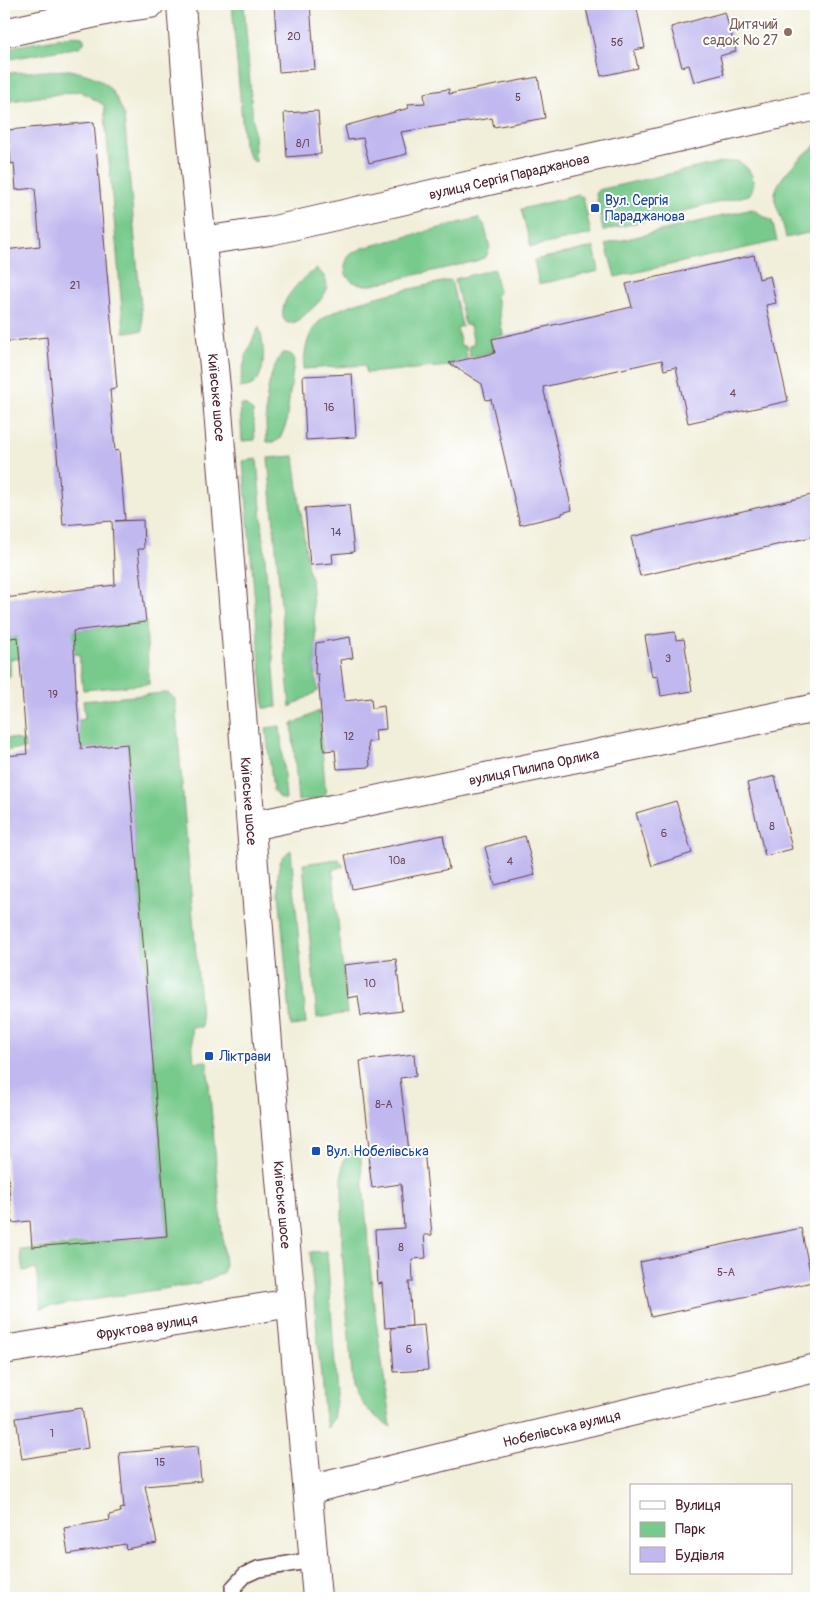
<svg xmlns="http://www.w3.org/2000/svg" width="820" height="1602" viewBox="0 0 820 1602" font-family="Pangolin,sans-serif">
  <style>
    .green { fill: #78ca8c; stroke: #61745c }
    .building { fill: #c0b8ef }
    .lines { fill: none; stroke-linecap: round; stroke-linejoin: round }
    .service-casing { stroke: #633e45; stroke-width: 18 }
    .minor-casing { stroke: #633e45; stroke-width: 30 }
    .tertiary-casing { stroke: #633e45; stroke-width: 30 }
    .secondary-casing { stroke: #633e45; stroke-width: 30 }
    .primary-casing { stroke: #633e45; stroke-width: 30 }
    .service { stroke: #fff; stroke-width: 15 }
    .minor { stroke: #fff; stroke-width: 28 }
    .tertiary { stroke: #fff; stroke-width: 28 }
    .secondary { stroke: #fff; stroke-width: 28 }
    .primary { stroke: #fff; stroke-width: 28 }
    .education-dot { fill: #8d6e63; stroke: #fff; stroke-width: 2 }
    .transit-dot { fill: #1a4fb4; stroke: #fff; stroke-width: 2 }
    .labels { text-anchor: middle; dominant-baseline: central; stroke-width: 4; stroke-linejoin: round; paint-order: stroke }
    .number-label { font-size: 11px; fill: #68455c }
    .education-label { font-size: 14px; fill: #785e54; stroke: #fff; text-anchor: end }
    .street-label { font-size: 14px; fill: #4a1f2b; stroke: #fff }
    .transit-label { font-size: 14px; fill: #164399; stroke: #fff; text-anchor: start }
  </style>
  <rect width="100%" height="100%" fill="#fff"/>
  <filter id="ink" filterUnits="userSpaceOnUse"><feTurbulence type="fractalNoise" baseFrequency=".02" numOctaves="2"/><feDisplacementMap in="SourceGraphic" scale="10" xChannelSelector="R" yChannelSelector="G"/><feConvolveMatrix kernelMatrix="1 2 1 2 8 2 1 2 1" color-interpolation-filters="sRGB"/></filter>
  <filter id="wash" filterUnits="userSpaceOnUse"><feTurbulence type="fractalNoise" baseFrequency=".0096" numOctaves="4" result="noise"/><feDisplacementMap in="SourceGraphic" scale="20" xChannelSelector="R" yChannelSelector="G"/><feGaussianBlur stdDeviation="1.12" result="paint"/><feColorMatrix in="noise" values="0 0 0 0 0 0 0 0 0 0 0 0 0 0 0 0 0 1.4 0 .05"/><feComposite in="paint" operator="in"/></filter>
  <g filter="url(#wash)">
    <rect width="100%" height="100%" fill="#f1eed9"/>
    <!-- green -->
    <path class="green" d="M232,4H244L256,162C248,159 247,151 244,144Z
      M72,36L82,37L84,39V43L79,47L4,60V49L5,48Z
      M69,70C103,77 111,83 124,115L143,331L124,332L104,105L80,91L4,102V73Z
      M816,145V231L786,238C785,231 783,225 781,218C779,212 776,206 775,200C771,182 803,155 816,145Z
      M736,161C750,165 759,183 749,195L603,231L596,194L598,190L717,163Z
      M579,195L583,197L591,234L531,247L521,209Z
      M752,209L772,221L777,241L615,277L606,244Z
      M478,218L484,224L490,248L486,257L476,261L372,285C360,286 345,282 345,268C345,264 347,259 349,256C353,252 359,250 363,248Z
      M594,247L599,271L539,284L534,260Z
      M317,269C338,286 321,301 307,313C304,315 299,321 295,322C278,328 282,306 287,298C294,287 305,275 317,269Z
      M494,269L499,293L496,295L503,335L490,338L494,352L470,357L469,346L474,344L470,325H465L455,279Z
      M451,280L462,326L457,328L461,346H466L467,358L464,359L461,365L366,373L365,365L303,369C305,353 306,338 316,325C335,301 419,288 451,280Z
      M259,327C264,343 268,374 252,385C249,387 244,387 240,388C242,366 248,347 259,327Z
      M287,353L292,355L294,361L286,424L280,439L274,442H267C265,410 264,381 282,353Z
      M240,405H245L253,411L255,440L242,441Z
      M294,456L308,569L311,578L316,643L315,674L318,691L290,707L268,458Z
      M257,459L277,707L264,708L243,461Z
      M146,622L149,684L83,690L79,654L10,659V676L4,677V639Z
      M163,693H169L175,699L202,1027H191L194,1062L207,1061L225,1266L223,1273L200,1283L41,1308L36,1269L23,1271L20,1250L167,1236L127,745L79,749V720L85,719L83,701Z
      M319,711L326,798L298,801L292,724Z
      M280,726L286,800L278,797L273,790L266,728Z
      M4,737L24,741L25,749L4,750Z
      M291,850L306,1024L291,1026L278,880C278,867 279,858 291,850Z
      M338,859L344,866L337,868L333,871L347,1013L317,1018L303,864Z
      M360,1148L373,1298L391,1427C372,1415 363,1408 353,1388L342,1249V1171C344,1155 346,1154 360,1148Z
      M327,1251L337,1395L333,1419L327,1428L324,1411L310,1252Z"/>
    <g id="blocks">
      <!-- building -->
      <path class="building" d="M274,4H310L315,69L279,72Z
        M604,4H636L645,48L634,50L638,68L601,76L586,8Z
        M725,12L736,51L720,56L724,74L694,82L689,65L682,67L671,27Z
        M538,77L545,118L494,127L492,118L401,132L407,154L369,163L363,138L348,140L345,126L409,108L408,104L425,103L424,93L449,89V94Z
        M318,111L321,154L287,157L284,113Z
        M94,122L117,388L110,389L115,451L119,450L125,520L115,521L143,520L144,549H138L146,622L73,631L76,687L81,749L127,744L167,1236L32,1247L30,1221L12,1223L4,1130V756L27,754L18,637L4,639V598L115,585L112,521L63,525L47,337L4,342V250L40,246L35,188L16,190L14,163L11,164L8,130Z
        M754,255L759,279L770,276L776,303L766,305L788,401L688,423L676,367L664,370L662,360L543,387L572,510L562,513V515L520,525L491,399L486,400L482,384L449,363L495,353L492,339L632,307L626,284Z
        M352,374L356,437L306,440L303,376Z
        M816,494V536L640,576L631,537Z
        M349,505L354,552L332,554L333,563L310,565L305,508Z
        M675,632L676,640L684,639L692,691L661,696L658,676L652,677L645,636Z
        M350,637L353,658L340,660L345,701L371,698L372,708L384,706L386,729L375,730L376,741L368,742L370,767L337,769L335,750L324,751L318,674H315L316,643Z
        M775,776L792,849L765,856L747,783Z
        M676,801L692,853L652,866L636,813Z
        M443,835L449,869L352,889L345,855Z
        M525,836L535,875L495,885L485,847Z
        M396,959L402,1011L361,1016L358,996L347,998L344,965Z
        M414,1054L416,1076L400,1078L409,1151L424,1149L432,1235H424L426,1258L412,1259L413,1282H409L412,1326L385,1328L382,1283L378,1284L375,1230L404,1228L401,1184L372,1188L368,1156H371L360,1061Z
        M801,1228L812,1282L651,1317L640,1262Z
        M424,1325L428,1370L394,1372L391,1328Z
        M82,1408L88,1448L22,1459L16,1418Z
        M198,1446L201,1481L145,1486L157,1543L126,1549L125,1544L68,1554L64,1528L110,1520L109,1515L121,1512L120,1509L124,1508L119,1453Z"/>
    </g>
  </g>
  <g filter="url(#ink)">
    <use href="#blocks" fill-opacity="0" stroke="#633e45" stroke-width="1"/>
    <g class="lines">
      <!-- service casing -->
      <g class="service-casing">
        <path id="service" d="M234,1598L233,1588L245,1575L258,1569L313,1560"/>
      </g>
      <!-- minor casing -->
      <g class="minor-casing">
        <g id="minor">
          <path id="s1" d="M251,826L816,708"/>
          <path id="s2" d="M4,1350L291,1303"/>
          <path id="s3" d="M308,1490L496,1444L816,1368"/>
        </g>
      </g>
      <!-- tertiary casing -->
      <g class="tertiary-casing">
        <path id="tertiary" d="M4,33L114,9L150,4"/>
      </g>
      <!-- secondary casing -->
      <g class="secondary-casing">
        <g id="secondary">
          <path id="s4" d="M202,241L270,231L816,106"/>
        </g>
      </g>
      <!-- primary casing -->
      <g class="primary-casing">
        <g id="primary">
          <path id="s5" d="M181,4L188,100L217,398L268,1043L317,1598"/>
        </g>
      </g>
      <!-- service -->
      <use href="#service" class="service"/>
      <!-- minor -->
      <use href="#minor" class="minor"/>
      <!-- tertiary -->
      <use href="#tertiary" class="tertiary"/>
      <!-- secondary -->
      <use href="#secondary" class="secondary"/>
      <!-- primary -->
      <use href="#primary" class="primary"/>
    </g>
  </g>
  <!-- markers -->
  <circle class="education-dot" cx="788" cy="32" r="5"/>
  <g class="transit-dot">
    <rect x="590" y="203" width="10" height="10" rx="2.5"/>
    <rect x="204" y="1051" width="10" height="10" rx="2.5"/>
    <rect x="311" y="1146" width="10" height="10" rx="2.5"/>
  </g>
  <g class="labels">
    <!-- number labels -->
    <g class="number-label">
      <text x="294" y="36">20</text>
      <text x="617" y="42">5б</text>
      <text x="518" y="97">5</text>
      <text x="303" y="143">8/1</text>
      <text x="75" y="285">21</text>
      <text x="733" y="393">4</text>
      <text x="329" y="407">16</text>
      <text x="336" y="532">14</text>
      <text x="668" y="658">3</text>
      <text x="53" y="694">19</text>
      <text x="349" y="736">12</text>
      <text x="772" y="826">8</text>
      <text x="664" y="833">6</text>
      <text x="397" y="860">10а</text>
      <text x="510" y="861">4</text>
      <text x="370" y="983">10</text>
      <text x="384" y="1104">8-А</text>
      <text x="401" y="1247">8</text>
      <text x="726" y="1272">5-А</text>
      <text x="409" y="1349">6</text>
      <text x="52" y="1433">1</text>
      <text x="160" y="1462">15</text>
    </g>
    <!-- education labels -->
    <g class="education-label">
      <text x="778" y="24">Дитячий<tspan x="778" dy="16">садок № 27</tspan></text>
    </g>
    <!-- street labels -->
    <g class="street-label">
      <text stroke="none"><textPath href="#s4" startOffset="314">вулиця Сергія Параджанова</textPath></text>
      <text stroke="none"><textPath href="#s5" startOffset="395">Київське шосе</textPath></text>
      <text stroke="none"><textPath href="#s1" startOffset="289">вулиця Пилипа Орлика</textPath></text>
      <text stroke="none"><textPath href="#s5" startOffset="800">Київське шосе</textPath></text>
      <text stroke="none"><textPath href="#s5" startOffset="1205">Київське шосе</textPath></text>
      <text stroke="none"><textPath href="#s2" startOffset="145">Фруктова вулиця</textPath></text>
      <text stroke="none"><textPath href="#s3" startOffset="261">Нобелівська вулиця</textPath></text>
    </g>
    <!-- transit labels -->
    <g class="transit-label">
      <text x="605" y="200">Вул. Сергія<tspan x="605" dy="16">Параджанова</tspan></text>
      <text x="219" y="1056">Ліктрави</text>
      <text x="326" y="1151">Вул. Нобелівська</text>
    </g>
  </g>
  <!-- margin -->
  <rect width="820" height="1602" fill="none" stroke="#fff" stroke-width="20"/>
  <!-- legend -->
  <rect x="630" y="1484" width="162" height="90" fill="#ffffff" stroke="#b7a5aa"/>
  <rect x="640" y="1501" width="25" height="8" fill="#ffffff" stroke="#b7a5aa"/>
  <text x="675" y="1510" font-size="15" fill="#4a1f2b">Вулиця</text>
  <rect x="640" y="1522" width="25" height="15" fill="#78ca8c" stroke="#b7a5aa"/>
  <text x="675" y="1534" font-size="15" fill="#4a1f2b">Парк</text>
  <rect x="640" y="1547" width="25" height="15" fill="#c0b8ef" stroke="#b7a5aa"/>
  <text x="675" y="1560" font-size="15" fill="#4a1f2b">Будівля</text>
</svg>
